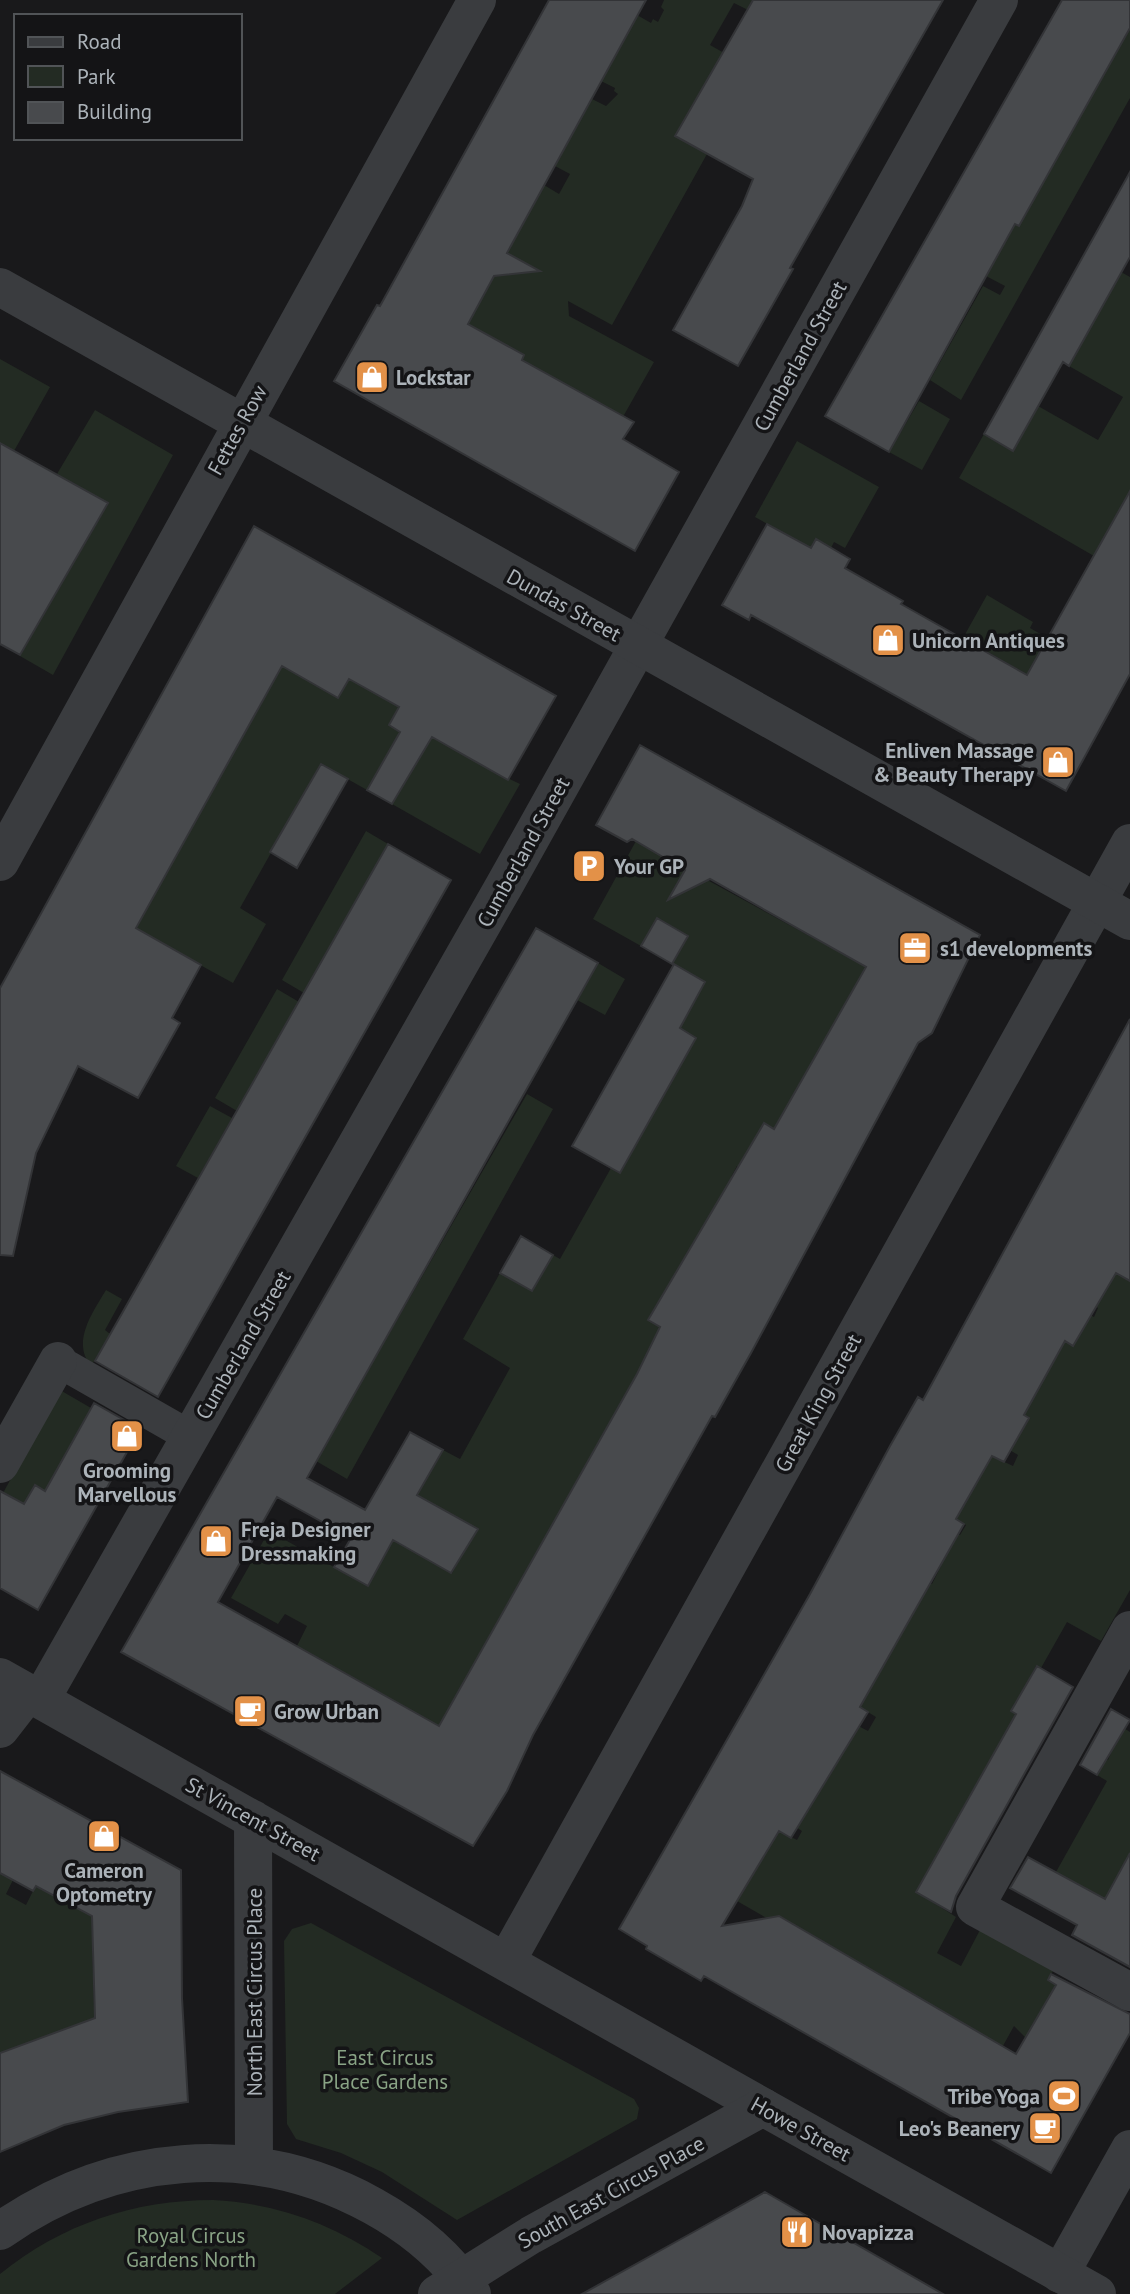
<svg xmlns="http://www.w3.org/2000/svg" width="1130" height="2294" viewBox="0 0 1130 2294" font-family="'PT Sans',sans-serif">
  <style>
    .green { fill: #232b23 }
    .building { fill: #484a4d; stroke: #333437; stroke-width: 2 }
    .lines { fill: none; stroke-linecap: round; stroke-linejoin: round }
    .pedestrian { stroke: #3a3c3f; stroke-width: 32 }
    .minor { stroke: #3a3c3f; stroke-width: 38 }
    .tertiary { stroke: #3a3c3f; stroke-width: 38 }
    .labels { text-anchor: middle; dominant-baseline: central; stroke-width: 7; stroke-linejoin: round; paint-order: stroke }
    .street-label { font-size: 21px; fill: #acb3b9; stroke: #141416 }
    .poi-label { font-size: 21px; font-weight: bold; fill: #acb3b9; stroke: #141416; text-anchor: start }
    .park-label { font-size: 21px; fill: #89a385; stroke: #141416 }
  </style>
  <rect width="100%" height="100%" fill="#19191b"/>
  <!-- green -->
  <path class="green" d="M664,0H753L748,10L734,3L710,45L754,70L732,110L700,92L676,135L707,154L612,325L568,301L569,316L654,362L611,438L583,393L570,387L510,380L524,355L504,344L462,334L501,264L522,262L507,253L544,185L559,194L570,174L555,166L592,99L606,106L618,94L614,91L615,88L601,81L637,15L651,23L653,19L658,22L664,10L661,7Z
    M1130,28V98L961,400L930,380L983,286L1000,295L1005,286L986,276L1015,224L1019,225Z
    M1121,272L1130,277V491L1094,556L959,478L984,434L1012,451L1038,406L1098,440L1123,397L1069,366Z
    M0,359L50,387L14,451L0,443Z
    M919,401L950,419L922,470L889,452Z
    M95,410L173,455L53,675L20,656L108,504L72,482L68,487L54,479Z
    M797,441L879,487L845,548L834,542L831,548L816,539L811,548L755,517Z
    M987,595L1033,622L1030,628L1049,639L1035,679L963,638Z
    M284,633L338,698L349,679L399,707L389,725L400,732L410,714L479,764L520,784L480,854L392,804L409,776L383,762L367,790L321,764L240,908L266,924L233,983L169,948L63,1057L274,681Z
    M366,831L388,844L304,993L282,980Z
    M636,841L859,963L880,962L857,983L774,1129L763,1124L749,1173L737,1166L731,1177L743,1183L723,1220L711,1213L706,1221L678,1268L689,1275L663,1309L656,1305L648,1319L663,1329L438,1738L411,1710L297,1646L307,1626L285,1614L278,1624L231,1598L269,1531L368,1586L393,1540L452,1573L477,1530L417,1495L443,1450L460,1459L510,1368L463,1339L500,1273L532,1291L553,1255L560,1259L611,1168L620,1173L696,1038L680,1028L705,982L672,964L688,936L658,918L641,946L593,919Z
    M598,963L625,979L605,1015L577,1000Z
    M277,989L299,1002L237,1111L215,1098Z
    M527,1094L553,1109L347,1479L316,1461Z
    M210,1106L232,1118L198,1178L176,1166Z
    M1099,1262L1130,1281V1590L1101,1641L1067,1622L1041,1668L1036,1666L1012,1711L1020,1716L989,1761L917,1892L956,1917L937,1953L961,1966L980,1930L1054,1969L1048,1980L1056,1985L1026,2038L1014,2026L999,2053L988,2038L783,1918L778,1916L770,1920L737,1901L779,1831L797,1840L802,1831L785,1820L827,1780L837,1763L843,1718L868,1731L876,1717L853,1703L903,1632L922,1580L932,1584L941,1566L932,1561L950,1530L960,1535L966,1525L956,1519L992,1456L1013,1466L1018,1455L998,1443L1022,1430L1029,1418L1016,1411L1057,1337L1074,1346L1085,1324L1074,1306L1094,1317L1098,1308L1079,1298Z
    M106,1290L122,1299L105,1330L110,1334L91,1366C71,1342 93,1312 106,1290Z
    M60,1390L91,1408L45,1491L34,1485L24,1504L3,1493Z
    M1122,1727L1130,1732V1853L1105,1899L1056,1872L1107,1781L1097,1775L1105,1759L1108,1760Z
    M0,1873L13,1880L6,1894L26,1905L33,1891L27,1887L30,1882L92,1914L102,1942L92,1943L94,2007L106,2033L84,2022L0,2053Z
    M311,1923L634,2099L639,2108L637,2119L457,2220L382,2172L341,2153L296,2139L287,2124L284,1941L292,1929Z
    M213,2200C274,2203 331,2223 382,2258L335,2294H0V2274C62,2224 134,2200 213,2200Z"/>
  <!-- building -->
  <path class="building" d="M549,0H646L507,253L540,271L494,276L468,324L524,355L522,360L634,422L623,439L679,472L635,551L334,381L377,305L380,306Z
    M753,0H943L790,268L793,269L738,366L673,330L742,206L753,179L675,136Z
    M1062,0H1130V28L1019,226L1015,224L889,452L825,416Z
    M1130,172V257L1069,366L1063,362L1013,451L984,434Z
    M0,443L108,503L20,655L0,644Z
    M1130,491V674L1066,791L751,615L749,620L722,605L767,524L811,548L816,539L850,559L845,568L903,601L901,604L1027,675Z
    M254,526L556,696L508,780L432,737L392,804L367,790L400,732L389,725L399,707L349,679L338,698L282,666L136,928L201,965L172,1018L180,1023L138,1098L78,1066L36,1153L13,1256L0,1255V988Z
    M640,745L980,935L932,1033L918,1043L751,1353L715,1417L712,1416L533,1735L507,1791L473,1846L121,1652L536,928L598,963L307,1478L365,1510L410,1432L443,1450L417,1495L478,1529L451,1573L393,1540L368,1586L334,1567L351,1538L277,1497L218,1602L439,1726L637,1374L660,1327L648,1320L764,1123L774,1129L866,967L710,879L668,900L685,870L632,839L627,842L596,825Z
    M321,764L348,779L297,868L270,852Z
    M388,844L451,880L158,1397L95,1361Z
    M657,918L688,936L672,964L641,946Z
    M674,964L705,982L680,1028L696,1038L620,1173L572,1146Z
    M1130,1019V1281L1116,1273L1073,1346L1065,1341L1024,1415L1029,1418L1004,1462L992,1456L956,1519L964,1524L860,1707L868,1712L791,1838L779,1831L722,1926L779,1916L1016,2054L1056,1985L1048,1980L1051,1974L1130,2014V2033L1051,2173L704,1976L701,1981L646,1949L647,1946L619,1929L810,1594L890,1446L918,1397L923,1400Z
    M521,1236L553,1255L532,1291L500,1273Z
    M94,1403L140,1429L38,1610L0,1588V1491L24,1504L35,1485L45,1491Z
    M1037,1666L1073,1687L956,1896L951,1912L916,1892L1016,1714L1011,1711Z
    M1111,1709L1130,1720L1097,1775L1080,1765Z
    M0,1771L181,1870L182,1998L188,2102L118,2112L64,2125L0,2152V2053L95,2018L92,1916L36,1886L33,1891L0,1873Z
    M1130,1853V1967L1072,1935L1077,1925L1010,1888L1028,1857L1105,1899Z
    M765,2192L943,2294H582L699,2229Z"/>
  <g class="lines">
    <!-- pedestrian -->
    <path class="pedestrian" d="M58,1361L191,1437"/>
    <!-- minor -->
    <path class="minor" d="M0,862L477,0
      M0,1464L58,1361
      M1130,1630L975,1907L1130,1992
      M0,1677L763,2107
      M41,1699L504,886L999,0
      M0,1729L28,1693
      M253,1819L254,2165
      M506,1962L1130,843
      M0,2231C111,2153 252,2139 373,2206C411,2227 448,2257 472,2294
      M1060,2274L1130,2149"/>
    <!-- tertiary -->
    <path class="tertiary" d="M0,287L1130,921
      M437,2294L531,2235L763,2107L1097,2294"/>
  </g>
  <!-- icons -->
  <defs>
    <g id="shop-square" transform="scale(1.75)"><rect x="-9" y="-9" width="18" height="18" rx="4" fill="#e39148" stroke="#141416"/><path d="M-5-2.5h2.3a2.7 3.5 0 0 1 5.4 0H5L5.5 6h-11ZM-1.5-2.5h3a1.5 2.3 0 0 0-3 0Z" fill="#fff"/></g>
    <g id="parking-square" transform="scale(1.75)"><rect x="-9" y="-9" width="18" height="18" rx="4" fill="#e39148" stroke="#141416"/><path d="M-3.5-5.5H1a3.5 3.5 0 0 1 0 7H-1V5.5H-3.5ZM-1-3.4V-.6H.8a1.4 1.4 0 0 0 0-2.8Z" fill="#fff"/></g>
    <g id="office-square" transform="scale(1.75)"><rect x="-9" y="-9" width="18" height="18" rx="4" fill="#e39148" stroke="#141416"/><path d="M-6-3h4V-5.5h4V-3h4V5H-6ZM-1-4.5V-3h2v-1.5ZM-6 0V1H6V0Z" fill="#fff"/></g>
    <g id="cafe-square" transform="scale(1.75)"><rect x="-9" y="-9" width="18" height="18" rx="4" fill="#e39148" stroke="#141416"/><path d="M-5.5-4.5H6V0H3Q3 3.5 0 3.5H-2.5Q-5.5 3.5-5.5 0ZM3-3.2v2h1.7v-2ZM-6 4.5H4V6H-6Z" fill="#fff"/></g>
    <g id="stadium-square" transform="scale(1.75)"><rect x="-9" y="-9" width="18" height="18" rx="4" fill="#e39148" stroke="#141416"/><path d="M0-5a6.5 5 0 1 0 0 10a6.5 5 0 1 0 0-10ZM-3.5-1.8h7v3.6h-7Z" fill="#fff"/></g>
    <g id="restaurant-square" transform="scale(1.75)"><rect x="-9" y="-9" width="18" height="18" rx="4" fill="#e39148" stroke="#141416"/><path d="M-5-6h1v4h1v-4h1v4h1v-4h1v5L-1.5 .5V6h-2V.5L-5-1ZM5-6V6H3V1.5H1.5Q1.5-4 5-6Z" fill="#fff"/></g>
  </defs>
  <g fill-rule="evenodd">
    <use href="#shop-square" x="372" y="377"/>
    <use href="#shop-square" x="888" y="640"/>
    <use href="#shop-square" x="1058" y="762"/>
    <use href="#parking-square" x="589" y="866"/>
    <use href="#office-square" x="915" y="948"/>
    <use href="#shop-square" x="127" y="1436"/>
    <use href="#shop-square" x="216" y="1541"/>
    <use href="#cafe-square" x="250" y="1711"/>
    <use href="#shop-square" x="104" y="1836"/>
    <use href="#stadium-square" x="1064" y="2096"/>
    <use href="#cafe-square" x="1045" y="2128"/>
    <use href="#restaurant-square" x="797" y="2232"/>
  </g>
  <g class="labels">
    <!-- street labels -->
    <g class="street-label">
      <text transform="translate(800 356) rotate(-61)">Cumberland Street</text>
      <text transform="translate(237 430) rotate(-61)">Fettes Row</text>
      <text transform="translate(564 605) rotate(29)">Dundas Street</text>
      <text transform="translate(523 852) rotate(-61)">Cumberland Street</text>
      <text transform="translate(243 1345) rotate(-60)">Cumberland Street</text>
      <text transform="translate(818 1403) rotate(-61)">Great King Street</text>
      <text transform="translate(253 1819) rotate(29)">St Vincent Street</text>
      <text transform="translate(254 1992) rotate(-90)">North East Circus Place</text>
      <text transform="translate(801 2129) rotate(29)">Howe Street</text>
      <text transform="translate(611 2192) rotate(-29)">South East Circus Place</text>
    </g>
    <!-- poi labels -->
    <g class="poi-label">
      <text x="396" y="377">Lockstar</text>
      <text x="912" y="640">Unicorn Antiques</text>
      <text x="1034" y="750" text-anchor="end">Enliven Massage<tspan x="1034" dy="24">&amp; Beauty Therapy</tspan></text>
      <text x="614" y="866">Your GP</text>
      <text x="940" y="948">s1 developments</text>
      <text x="127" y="1470" text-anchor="middle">Grooming<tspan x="127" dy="24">Marvellous</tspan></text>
      <text x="241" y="1529">Freja Designer<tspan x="241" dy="24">Dressmaking</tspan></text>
      <text x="274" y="1711">Grow Urban</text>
      <text x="104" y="1870" text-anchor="middle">Cameron<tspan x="104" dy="24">Optometry</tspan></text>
      <text x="1040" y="2096" text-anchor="end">Tribe Yoga</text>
      <text x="1020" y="2128" text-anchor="end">Leo's Beanery</text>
      <text x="822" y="2232">Novapizza</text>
    </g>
    <!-- park labels -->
    <g class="park-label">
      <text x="385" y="2057">East Circus<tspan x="385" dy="24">Place Gardens</tspan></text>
      <text x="191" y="2235">Royal Circus<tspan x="191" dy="24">Gardens North</tspan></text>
    </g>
  </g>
  <!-- legend -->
  <rect x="14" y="14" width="228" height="126" fill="#141416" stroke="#515457" stroke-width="2"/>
  <rect x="28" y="37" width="35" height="10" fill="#3a3c3f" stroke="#515457" stroke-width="2"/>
  <text x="77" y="49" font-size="21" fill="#acb3b9">Road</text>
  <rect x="28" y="66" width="35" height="21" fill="#232b23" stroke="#515457" stroke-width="2"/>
  <text x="77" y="84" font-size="21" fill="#acb3b9">Park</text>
  <rect x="28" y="102" width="35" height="21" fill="#484a4d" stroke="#515457" stroke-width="2"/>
  <text x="77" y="119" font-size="21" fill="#acb3b9">Building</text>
</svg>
